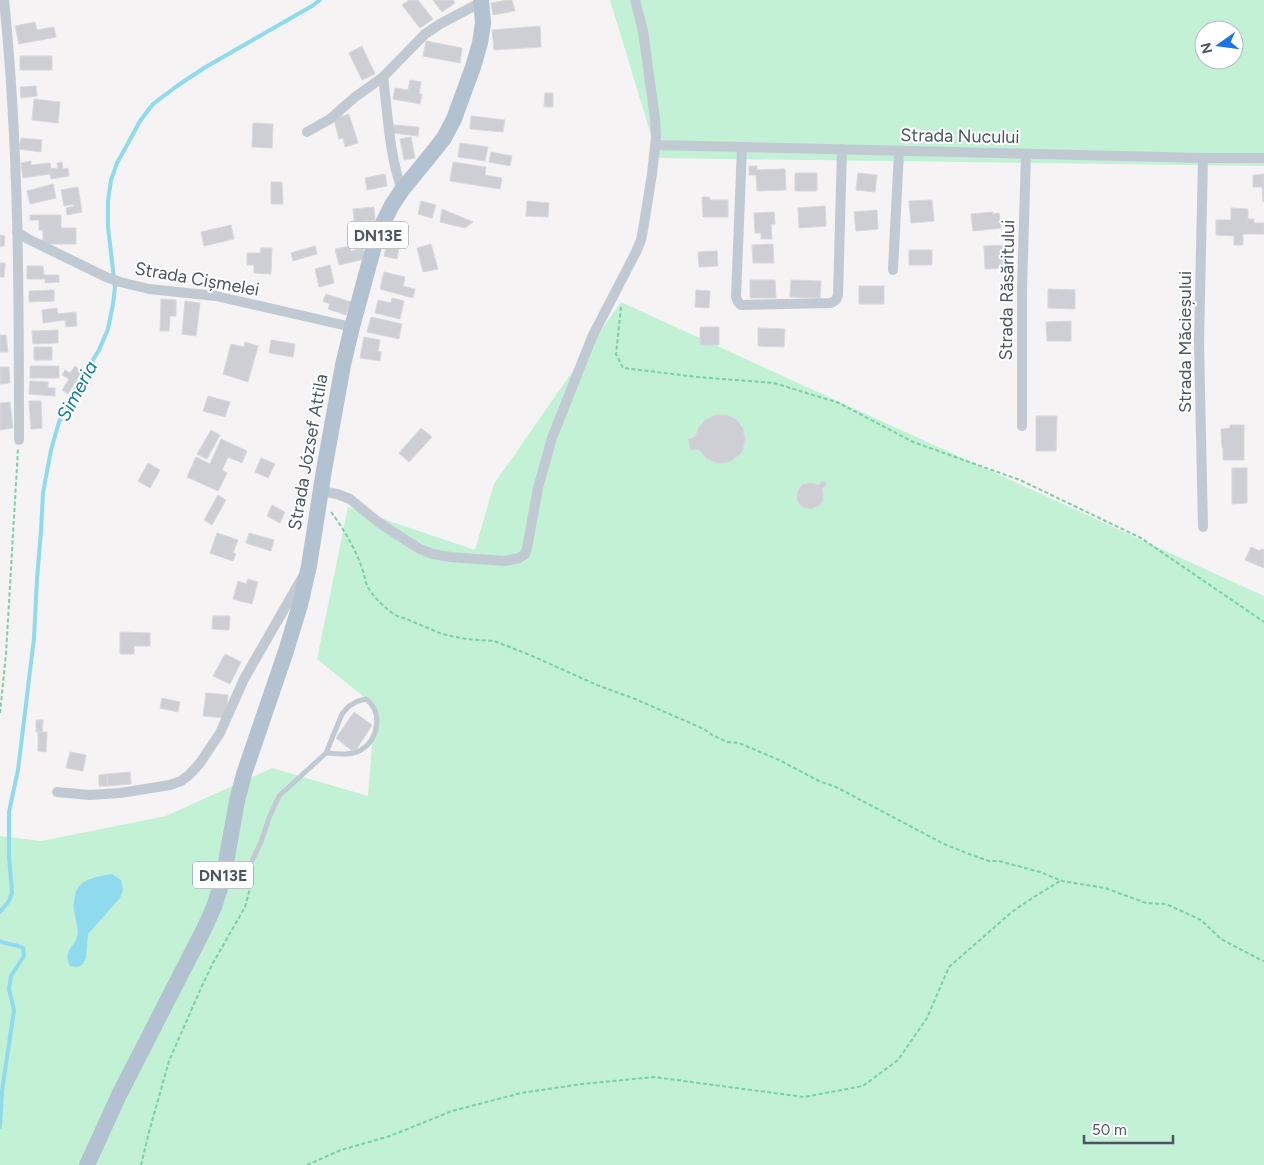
<svg xmlns="http://www.w3.org/2000/svg" width="1264" height="1165" viewBox="0 0 1264 1165" font-family="Figtree,sans-serif">
  <style>
    .green { fill: #c3f1d5; fill-rule: evenodd }
    .water { fill: #90daee }
    .lines { fill: none; stroke-linecap: round; stroke-linejoin: round }
    .stream { stroke: #90daee; stroke-width: 4 }
    .building { fill: #cdcfd5; stroke: #d7d9de }
    .path { stroke: #7ad0a6; stroke-width: 2; stroke-dasharray: 4 2.5; stroke-linecap: butt }
    .service { stroke: #c1cad2; stroke-width: 5 }
    .minor { stroke: #c1cad2; stroke-width: 10 }
    .primary { stroke: #b3c2d1; stroke-width: 16 }
    .labels { text-anchor: middle; dominant-baseline: central; stroke-width: 4; stroke-linejoin: round; paint-order: stroke }
    .shield { fill: #fff; stroke: #808990; stroke-width: 1 }
    .shield-label { font-size: 16px; font-weight: bold; fill: #4a5661 }
    .street-label { font-size: 18px; fill: #4a5661; stroke: #fff }
    .water-label { font-size: 19px; font-style: italic; fill: #0c7c9b; stroke: #fff }
  </style>
  <rect width="100%" height="100%" fill="#f5f3f3"/>
  <!-- green -->
  <path class="green" d="M610,0H1264V166L658,158ZM1204,30H1234V60H1204Z
    M621,302L1264,596V1165H0V836L41,841L166,816L272,768L368,796L375,706L317,659L348,507L475,550L494,484Z"/>
  <!-- water -->
  <path class="water" d="M112,874L121,880L123,890L120,898L88,934L86,958L82,965L77,967L70,966C62,949 76,947 78,934C78,928 75,917 74,911C73,906 74,901 75,896C78,878 97,877 112,874Z"/>
  <g class="lines">
    <!-- stream -->
    <path class="stream" d="M0,912L9,901L12,893L9,856V812L18,770L34,638L37,579L41,531L43,493L51,450L59,422L69,400L99,350L108,329L113,304L115,287L108,227V201L111,180L117,163L126,147L140,121L153,104L177,86L204,68L312,6L320,0
      M0,941C7,945 16,944 23,948L24,956L11,976L9,989L14,1010L2,1091L0,1127"/>
  </g>
  <!-- building -->
  <path class="building" d="M409,0H418L433,19L420,28L402,5Z
    M433,0H453L455,3L442,12Z
    M508,0H512L515,11L493,15L491,3Z
    M35,22L37,30L54,27L56,37L19,44L15,26Z
    M540,26L541,47L494,50L492,30Z
    M426,41L462,48L460,63L423,56Z
    M362,46L375,74L362,80L349,53Z
    M20,56H52V70H20Z
    M410,80L421,82L419,94H422L420,104L393,99L395,88L408,90Z
    M36,86L37,96L21,98L20,87Z
    M545,93H553V107H544Z
    M34,99L60,102L58,123L32,120Z
    M349,114L358,143L345,147L343,138L339,139L334,119Z
    M471,116L505,120L503,132L470,129Z
    M253,123L273,124L272,148L252,147Z
    M394,125L419,127L418,136L393,133Z
    M411,137L415,158L404,160L400,139Z
    M21,138L42,140L41,152L19,149Z
    M460,143L488,147L485,161L458,157Z
    M491,152L512,156L510,166L489,162Z
    M31,161V165L50,163L51,169L58,168L57,163L62,162L63,169L68,168L69,176L51,179L50,174L23,178L21,163Z
    M453,162L486,167L485,175L502,178L500,189L450,181Z
    M749,166H757V170L785,169L786,190L757,191L756,175H749Z
    M795,173H817V191H795Z
    M858,173L877,175L875,192L856,190Z
    M385,174L387,186L367,190L365,178Z
    M1264,174V202H1263L1262,187H1253V175Z
    M271,182H282L283,204H271Z
    M53,184L56,198L30,204L27,191Z
    M78,187L82,212L67,215L66,208L74,206V204L64,206L61,190Z
    M702,197H709L710,200H728V217H703Z
    M932,200L934,221L911,223L909,201Z
    M421,201L436,205L432,218L418,214Z
    M527,201L549,203L548,217L526,216Z
    M825,206L826,226L799,228L798,208Z
    M374,207L375,220L354,222L353,209Z
    M1231,208L1248,209V219H1254V223H1264V234H1243V245H1234V236L1216,235V220H1231Z
    M442,209L473,222L465,228L440,222Z
    M877,210L878,229L856,231L854,212Z
    M774,212L775,224H771L772,239H761V233H755L754,213Z
    M993,212V214L999,213L1001,228L973,231L971,214Z
    M30,215H61V228H76V244H43V230H39V220H30Z
    M397,224L407,226L405,238L401,237L397,259L384,256L389,233L395,234Z
    M231,225L234,239L204,246L201,232Z
    M0,235L5,236L4,246H0Z
    M431,244L438,269L423,272L417,248Z
    M773,244L774,263H753L752,245Z
    M1011,245L1012,268L985,269L984,246Z
    M315,246L317,254L293,261L291,253Z
    M350,246L351,251L363,248L365,259L339,265L335,249Z
    M261,248H272L271,274L254,273V265H247V253H260Z
    M909,250H932V265H909Z
    M717,251L718,266L699,267L698,252Z
    M0,263H5L4,277H0Z
    M330,265L334,283L319,287L315,269Z
    M27,266H43L44,275H59V282L45,283V279H27Z
    M384,272L405,277L403,286L415,289L413,298L380,289Z
    M750,280H775L776,298H750Z
    M791,280L821,281L820,298L790,297Z
    M859,286H884V304H859Z
    M1048,289L1075,290V309L1048,308Z
    M54,290V301L29,302V291Z
    M696,290L710,291L709,308L695,307Z
    M326,294L351,302L346,315L328,309L330,304L323,301Z
    M392,298L404,301L400,319L375,313L378,300L391,303Z
    M161,299L176,300V316H170L169,331H160Z
    M185,301L200,303L196,336L182,334Z
    M57,308L58,314L76,312L77,326L66,327L65,320L43,323L42,310Z
    M371,317L402,324L399,339L367,332Z
    M1071,321V341H1047L1046,322Z
    M700,327H719V345H700Z
    M758,328L785,329L784,347L758,346Z
    M58,330V343L33,344L32,331Z
    M0,335H6L8,352H0Z
    M364,337L380,340L378,351L381,352L380,361L360,358Z
    M271,340L295,344L293,357L269,353Z
    M245,342L258,346L248,382L223,374L231,344L244,347Z
    M34,347H52V360H34Z
    M30,366H59V378H30Z
    M75,366L82,371L68,394L62,390L69,379L62,375L65,370L70,373Z
    M0,367H9L10,383L0,384Z
    M30,381L48,382V388H55V396L29,394Z
    M208,396L230,402L225,417L203,411Z
    M29,401H41L42,428L31,429Z
    M10,402L13,428L0,430V403Z
    M715,415H726L736,419L743,428L745,439L743,450L740,454L731,461L723,463H716L706,458L698,449L691,451L688,439L695,437L698,428L705,420Z
    M1036,416H1057L1056,451H1036Z
    M1230,425H1244V460H1223V448H1222L1221,429L1230,428Z
    M421,428L432,437L409,462L399,453Z
    M211,430L220,435L207,459L197,454Z
    M221,439L247,451L242,463L228,457L222,470L227,473L218,491L187,477L196,457L210,464Z
    M261,458L275,464L268,478L255,472Z
    M148,463L160,470L150,488L138,481Z
    M1232,468H1247V503L1232,504Z
    M823,481L827,484L822,489L823,494V500L820,505L811,509L803,507L799,504L797,499V494L799,489L802,485L807,483H813L818,485Z
    M218,495L226,500L212,525L204,520Z
    M272,505L285,512L280,523L267,516Z
    M217,533L238,540L233,553L236,554L233,561L210,553Z
    M249,533L274,540L271,551L246,543Z
    M1251,547L1260,551L1261,549L1264,550V568L1245,560Z
    M248,579L258,582L252,604L233,599L238,581L246,584Z
    M213,616H230L229,630L212,629Z
    M120,632L150,633V646H134V654H120Z
    M225,654L241,662L230,684L213,676Z
    M206,693L228,695L226,718L203,716Z
    M162,698L180,702L178,712L160,708Z
    M354,712L372,725L356,750H351L336,738Z
    M36,720H43L42,732H36Z
    M38,732H47L46,752L38,751Z
    M70,752L86,755L83,771L66,768Z
    M130,772L131,784L108,786L107,774Z
    M107,774L108,786H99V775Z"/>
  <g class="lines">
    <!-- path -->
    <path class="path" d="M621,307L616,354L623,368L698,377L774,383L839,403L913,442L1020,480L1141,538L1264,622
      M331,512C344,529 356,550 363,571C365,577 365,583 369,589C375,599 393,617 404,618L442,634L466,639L494,641L530,655L597,685L635,699L704,729L712,735L727,742L739,743L779,760L819,781L836,787L944,844L969,854L989,861H999L1040,872L1062,881L1105,888L1146,903L1166,904L1201,920L1221,939L1259,959L1264,961
      M0,713L6,654L18,449
      M141,1165L149,1132L169,1061L201,988L213,963L245,907L249,892L250,878
      M307,1165L341,1150L390,1136L452,1111L521,1093L582,1084L654,1077L804,1097L863,1086L898,1060L927,1018L949,967L1013,911L1034,897L1060,881"/>
    <!-- service -->
    <path class="service" d="M225,879H234L241,876L244,873L251,863L261,842L269,818L279,796L326,753L342,714L349,706L358,701L366,699C383,712 379,739 361,750C350,756 338,754 326,753"/>
    <!-- minor -->
    <path class="minor" d="M4,0C19,146 19,293 19,440
      M383,77C388,115 389,154 402,190
      M307,132L330,119L355,97L383,77L425,34L440,24L474,6L481,4
      M655,145L1203,158H1264
      M742,147L736,297L738,302L741,305L831,303L836,300L838,295L842,149
      M1203,158L1199,342L1203,527
      M17,232L28,239L106,277L120,282L149,289L216,296L352,327
      M893,270L899,151
      M1022,426V290L1026,154
      M321,491L337,494L350,499L378,522L407,541L420,549L433,554L450,557L505,561L519,558L525,554L527,548L538,488L552,438L592,337L636,252L641,240L644,224L652,174L656,137L655,119L643,31L635,0
      M57,792L90,795L120,793L170,785L181,781L189,775L200,763L220,733L244,679L302,578"/>
    <!-- primary -->
    <path class="primary" d="M87,1165L119,1095L204,929L214,907L223,879L237,801L244,774L286,651L300,605L309,566L324,470L343,365L352,327L374,246L380,229L392,205L402,190L433,152L444,138L454,119L473,67L480,43L483,23L481,0"/>
  </g>
  <g class="labels">
    <!-- shield labels -->
    <g class="shield">
      <rect x="348" y="221.5" width="60" height="27" rx="4"/>
      <rect x="193" y="861.5" width="60" height="27" rx="4"/>
    </g>
    <g class="shield-label">
      <text x="378" y="235">DN13E</text>
      <text x="223" y="875">DN13E</text>
    </g>
    <!-- street labels -->
    <g class="street-label">
      <text transform="translate(960 136) rotate(1)">Strada Nucului</text>
      <text transform="translate(197 279) rotate(10)">Strada Cișmelei</text>
      <text transform="translate(1007 290) rotate(-89)">Strada Răsăritului</text>
      <text transform="translate(1185 342) rotate(-90)">Strada Măcieșului</text>
      <text transform="translate(308 452) rotate(-80)">Strada József Attila</text>
    </g>
    <!-- water labels -->
    <g class="water-label">
      <text transform="translate(77 391) rotate(-62)">Simeria</text>
    </g>
  </g>
  <!-- north arrow -->
  <g transform="translate(1219 45) rotate(256)"><circle r="24" fill="#ffffff" stroke="#b7bbc0"/>
  <path d="M0-4L9 19L0 12L-9 19Z" fill="#1a73e8"/>
  <text y="-8" font-size="14" font-weight="bold" text-anchor="middle" fill="#4a5661">N</text>
  </g>
  <!-- scale -->
  <path d="M1084 1135v8h89v-8" fill="none" stroke="#4a5661" stroke-width="2.5"/>
  <text x="1092" y="1135" font-size="15" fill="#4a5661" stroke="#ffffff" stroke-width="4" paint-order="stroke">50 m</text>
</svg>
